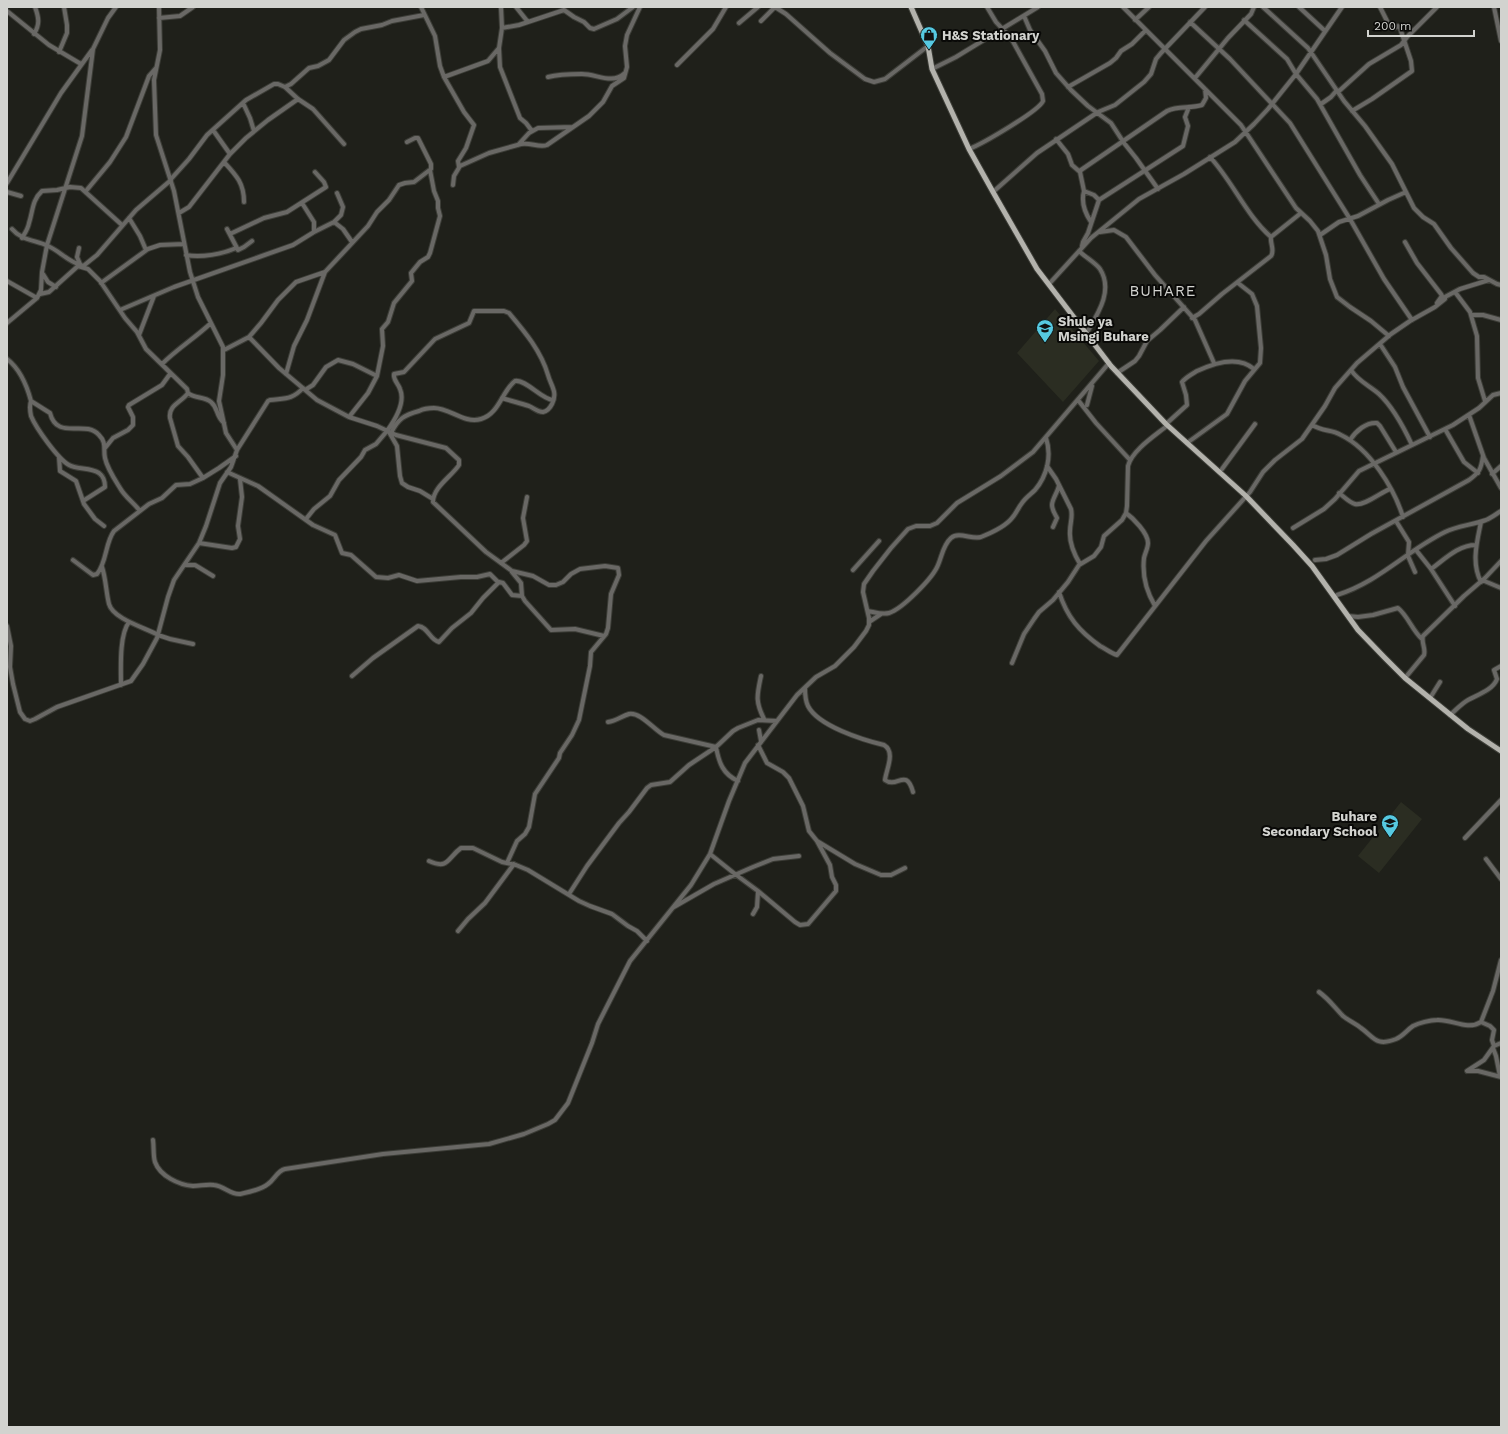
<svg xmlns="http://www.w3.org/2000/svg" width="1508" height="1434" viewBox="0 0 1508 1434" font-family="'Work Sans',sans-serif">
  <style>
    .built { fill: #2b2d22 }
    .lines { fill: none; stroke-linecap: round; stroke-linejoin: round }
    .minor-casing { stroke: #3c3d37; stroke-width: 6 }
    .major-casing { stroke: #3c3d37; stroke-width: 7 }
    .minor { stroke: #696865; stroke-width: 4 }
    .major { stroke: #b3b2ac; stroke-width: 5 }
    .labels { text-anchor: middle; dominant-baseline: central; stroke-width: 4; stroke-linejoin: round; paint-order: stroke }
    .poi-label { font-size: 13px; font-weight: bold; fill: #d2d3cf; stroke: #090907; text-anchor: start }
    .quarter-label { font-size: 15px; letter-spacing: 1px; fill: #d2d3cf; stroke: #090907 }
  </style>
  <rect width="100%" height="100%" fill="#1f201a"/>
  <!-- built -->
  <path class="built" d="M1055,309L1099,361L1063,402L1017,353Z
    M1401,802L1422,819L1379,873L1358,856Z"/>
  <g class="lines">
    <!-- minor casing -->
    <g class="minor-casing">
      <path id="minor" d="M421,7L435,36L440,66L444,77L464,112L474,125L466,148L458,161L459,167
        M501,7L502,28L499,48L500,67L520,118L526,123L532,131
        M516,7L528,22
        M775,7L786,14L830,53L865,79L874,82L885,79L928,46
        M1123,7L1241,125L1296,208L1310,221L1318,231L1326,255L1330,279L1337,297L1350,307L1371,321L1389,336
        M1263,7L1308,48L1344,101L1365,126L1392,164L1414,208L1423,217L1434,224L1451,248L1473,273L1479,277H1484L1497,284L1501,285
        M1299,7L1325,31
        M1494,7L1501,41
        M7,11L49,45L81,64
        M1024,16L1030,30L1045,51L1056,73L1071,90L1088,106L1111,123L1124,143L1136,158L1158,189
        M159,18L180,16L193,7
        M1135,20L1149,7
        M1244,20L1287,59L1296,74L1317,99L1360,175L1379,204
        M761,21L775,7
        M1190,22L1230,59L1290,123L1350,219L1384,279L1412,320
        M739,23L758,7
        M502,28L519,25L564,10L574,17L584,22L590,28L594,29L617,19L633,7
        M34,34C40,24 39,18 35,7
        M59,52L67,33V25L64,7
        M677,65L713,29L726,7
        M932,69L956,57L1038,7
        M444,77L488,61L499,48
        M548,77C559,74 571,74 582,74C597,74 612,85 625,73
        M1195,78L1228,38L1251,14L1254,7
        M285,87L291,84L309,68L318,66L329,60L344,40L355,32L361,29L382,25L392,21L424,15
        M1068,87L1110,63L1116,58L1121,51L1132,44L1146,30
        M1338,92L1369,64L1401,45L1407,37L1437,7
        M243,103L250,118L254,131
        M1321,104L1331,97L1337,90
        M1352,111L1372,99L1412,71L1411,61L1400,28L1398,26L1394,28L1390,27L1380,7
        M213,130L230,154
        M1056,139L1068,154L1072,165L1080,172
        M518,145L529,133L538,128L573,127
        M969,149C982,144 1039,111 1043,101L1042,94L1011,38L996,22L987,7
        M1210,157C1233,182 1246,215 1271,237
        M224,162C236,175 244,183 244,202
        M171,179L189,159L207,135L246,100L274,84H278L285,87L298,99L313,109L344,144
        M7,183L61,93L92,50
        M453,185L454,176L460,166L489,153L521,144C530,142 539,148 547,145L589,116L603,102L612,86L624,78L627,67L625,46L627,35L640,7
        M86,191L110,162L126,137L149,76L156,68
        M1084,191C1081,202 1085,213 1091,222
        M7,192L21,196
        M993,192L1037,153L1098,112L1115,105L1144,82L1151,74L1156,59L1161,53L1205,7
        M1099,200L1183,146L1188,126L1185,117L1189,107
        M302,203L314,222V232
        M179,213L189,207L230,154L246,138L268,120L298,99
        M129,218L140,236L146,250
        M334,222L343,229L352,242
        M12,229C22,241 36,240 48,246C60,251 68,262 81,265
        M227,229L238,250L244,247L252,241
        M1100,232L1114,230L1126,237L1155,275L1195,320L1214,363
        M230,234L264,218L287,212L326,187L324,182L315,172
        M1320,235L1339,222L1358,216L1388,200L1406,192
        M22,238C25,233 28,229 29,223C33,211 32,200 42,191L57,190L70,187L81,188L122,225
        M1405,242L1417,263L1441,294L1442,296L1437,303
        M1082,246L1083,242L1088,233L1099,200L1094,195L1084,191L1080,172L1081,170L1167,111C1178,105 1190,109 1202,105L1206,98L1205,89
        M79,248L77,257L80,264
        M1079,251C1085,257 1096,263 1100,269C1114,291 1097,315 1086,334
        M186,255C201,258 223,254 236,248
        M82,267L97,255L136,210L171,180
        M43,274L48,282L56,287
        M7,281L37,298
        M101,283L148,249L160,245L184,244
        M1049,284L1091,238L1139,199L1184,174L1235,142L1254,124L1268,109L1296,74L1342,7
        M1455,292L1470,312L1477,336L1478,378L1485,401
        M40,294L49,292L78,266L88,269L100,281L125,318L137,332L146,349L187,389L188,393C182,402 168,405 170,418L178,446L188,457L203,478
        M120,310L174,287L293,245L314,232L334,222L341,215L343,207L337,193
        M1471,315H1483L1501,320
        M1192,318L1199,314L1222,294L1271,256C1275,250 1270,244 1271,237L1301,213
        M7,323L37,298L41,290L42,272L47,245L82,136L93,49L108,18L116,7
        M139,335L154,296
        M249,337L261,323L278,300L296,282L325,272L368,226L377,212L389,200L399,185L405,183L414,182L431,169V164L418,138H415L407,142
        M1380,344L1395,367L1403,387L1430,437
        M224,350L249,337L279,368L317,400L349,417L377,426L396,435L446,448L459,460V465C452,476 433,487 433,502L486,552L512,571L533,576L549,585H556L563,582L571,574L580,569L605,566L618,568L619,575L611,594L608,628L606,634L591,652L590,666L579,720L572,735L560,753L559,758L535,794L529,827L525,834L517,841L507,863
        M7,359C20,369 27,386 31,401L50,413C57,441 85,419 99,435C107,443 103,449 105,458C107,468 115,480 120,488C125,497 134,503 140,511
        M162,364C177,349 195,338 211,323
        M1351,370C1358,381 1370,386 1379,394C1392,406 1405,430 1412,445
        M1117,373L1135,361L1139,356L1147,341L1160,330L1184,307
        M286,374L294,346L307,320L325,272
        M305,390L313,385L326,367L338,360L353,364L377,376
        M188,393C195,399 204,396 211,402C219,409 215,415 224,423
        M1078,400L1096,423L1130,460
        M31,401C29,406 30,411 31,416C36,428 58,459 69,465C78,470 90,467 99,473C103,476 105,482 105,487L83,501
        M1087,405L1092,386
        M1469,415L1484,458L1501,488
        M349,417L368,393L377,376L383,346L382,329L388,322L394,303L412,281L411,273L420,262L428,257L430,253L440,216L438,208V201L434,191L430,170
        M1166,424L1187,405L1186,395L1182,382C1186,377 1192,374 1197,371C1214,363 1238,355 1254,369
        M1312,425C1324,432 1331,429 1341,435C1370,449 1394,488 1403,517
        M1445,429L1464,462L1478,473
        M387,431C395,420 406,403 400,389C398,383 393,380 394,374L404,372L435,339L469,323L474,311H504L509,313C525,332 541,351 548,375C551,386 558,392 552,404C550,408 548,411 543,412C537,412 534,408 529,406C520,403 511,401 502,398
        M389,432L397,446L400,476L402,483L408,487L420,491L433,499
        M391,433C398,419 404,415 419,411C423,409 429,408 434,408C450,408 464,424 481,419C499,414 502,391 515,381C526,379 541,399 553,400
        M1350,440C1356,431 1366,422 1377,423L1380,426L1396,452
        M1187,443L1227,414L1245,381L1260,363L1261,348L1257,306L1252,294L1238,283
        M105,448L113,438L128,430L133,425V417L128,407L129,405L162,385L170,374
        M237,450L268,401L270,400C285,398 292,400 303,388
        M59,457L60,471L76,481L84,504L95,519L104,526
        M1047,466L1056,479L1071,509C1073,517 1070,523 1070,531C1069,543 1074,554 1080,564
        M1222,469L1255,424
        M227,472L258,486L313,525L335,535L342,553L351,555L376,577L388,578L399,575L417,581L461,577H477L490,574L498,582
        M1492,474L1501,466
        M1339,493C1344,497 1350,503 1355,504C1365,506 1381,492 1390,489
        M1126,513C1133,518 1148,533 1148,543C1148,548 1145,553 1144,558C1142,576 1146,591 1155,606
        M306,519L314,509L330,496L339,480L361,457L365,450L376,444L387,431
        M1396,521L1409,542L1408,555
        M1053,527L1057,518C1055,514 1052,510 1052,505C1052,499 1058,492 1059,485
        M1293,528L1324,509L1335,499L1359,471L1453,425L1479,408L1493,395L1501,393
        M199,543L232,548L236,547L240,539L238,526L242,497L240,479
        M1416,550L1431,569L1455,606
        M1408,556L1415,572
        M73,560L93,575L97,574C107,562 105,543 114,531L149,504L162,498L176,485L190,484L203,478L219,468L236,456
        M1315,560L1326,559L1337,555L1371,534L1469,480C1480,472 1481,469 1483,456
        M501,563L524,545L527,541L523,518L527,497
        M185,565H195L213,576
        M102,567C106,579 106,592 109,604C113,619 146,628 158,635
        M1431,569C1445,559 1458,545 1476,545
        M853,570L879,541
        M512,572L521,583L522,596L525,601L551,630L575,629L604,636
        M1482,580L1501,588
        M1481,582C1471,563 1477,542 1481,522
        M1059,592C1067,617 1079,631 1100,646C1106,649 1111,653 1117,655L1206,541L1250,492L1263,472L1275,460L1302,439L1325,406L1335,388L1357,363L1391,334L1410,321L1435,307L1445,299V297L1460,289L1489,280
        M1337,595C1379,582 1406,551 1445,532C1457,526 1472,525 1486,520C1491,518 1496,514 1501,511
        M868,611C874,612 882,615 889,613C902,609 933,578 938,565C942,556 943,545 951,538C959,531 972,540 981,537C991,533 1005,527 1012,518C1016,514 1018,508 1022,503C1025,498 1031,494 1035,490C1047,476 1052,456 1046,438
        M1348,616L1358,617L1373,615L1398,608C1408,616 1412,630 1422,639
        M869,622L881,614
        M7,626L11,646L10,667L13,684L20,712L25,719L30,721L35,719L57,707L131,681L143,664L157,638L168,597L174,580L199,543L206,526L220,483L231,467L237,450L226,433L219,401L223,375V347L198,297L190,272L174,191L156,135L154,80L160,50L159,7
        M158,635L170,639L193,644
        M1012,663L1024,634L1034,619L1039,612L1053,600L1068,582L1079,565L1094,556L1101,547L1104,536L1122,520L1126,513L1127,506L1128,466C1132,450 1156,435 1168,425
        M352,676L373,658L418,626C428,627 430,640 439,642L452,628L471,613L483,598L499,582L503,583L512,595L522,596
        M761,676C757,695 755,701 764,719
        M1405,678L1424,655C1426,648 1421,643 1423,636L1464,596L1485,578L1501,561
        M121,685C121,669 119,635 129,622
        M805,688C805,694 805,700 808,706C818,726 863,740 884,745C896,752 886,770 885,780C897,789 906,767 913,792
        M1430,698L1440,682
        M1450,715C1456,710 1461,704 1468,700C1477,695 1493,690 1497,679L1494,670L1501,666
        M608,722C616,721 622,716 629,714C641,712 654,730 664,735L716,747C719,763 723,774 738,781
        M759,730L761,741
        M758,745L767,763L783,772L789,778L803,806L809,831L817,841L855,864L881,875H891L905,868
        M1465,838L1501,800
        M710,854L735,874L758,891L795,922L800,925L808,924L836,891V885L832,877L830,865L817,841
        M1486,859L1501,879
        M429,861C449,870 447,858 461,848H473L502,862L516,865L528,870L579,901L590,906L612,914L628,926L637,931L647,941
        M569,894L587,866L619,823L629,812L647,788L651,785L670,782L689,765L716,747L733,731L738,728L758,720L777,721
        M674,907L714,884L753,867L773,859L799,856
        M753,914L757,907L758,892
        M458,931L468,919L485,903L514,864
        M1319,992C1329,999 1335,1008 1343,1016C1349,1021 1355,1023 1361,1028C1374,1037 1376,1047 1396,1039C1403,1036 1407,1030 1413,1026C1419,1023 1430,1020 1437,1020C1452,1019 1467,1031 1481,1022L1493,991L1501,960
        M1481,1022L1490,1026L1494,1030L1492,1040L1494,1046
        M1493,1048L1496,1056L1500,1076
        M1467,1071L1484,1060L1494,1046L1501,1043
        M1468,1071H1478L1501,1077
        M153,1140C154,1147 153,1156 155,1162C160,1176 179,1185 193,1186C200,1186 207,1184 214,1185C224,1186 231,1195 240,1194C249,1192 261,1190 268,1184C275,1179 277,1171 285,1169L383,1154L489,1144L524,1134L548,1124L555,1120L568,1103L592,1043L598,1024L630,961L691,885L710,854L729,801L745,763L797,695L816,677L835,666L854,647L866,631L869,625V618L863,592L864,584L873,571L891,548L908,529L916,526H930L937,523L957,503L1001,476L1033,452L1109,363"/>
    </g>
    <!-- major casing -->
    <g class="major-casing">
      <path id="major" d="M911,7L928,46L932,69L969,149L993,192L1037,269L1111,366L1166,424L1246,496L1293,545L1312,566L1358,630L1384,657L1405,678L1468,729L1501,751"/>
    </g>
    <!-- minor -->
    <use href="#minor" class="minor"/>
    <!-- major -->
    <use href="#major" class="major"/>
  </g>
  <!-- icons -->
  <defs>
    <g id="shop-pin" transform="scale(0.9)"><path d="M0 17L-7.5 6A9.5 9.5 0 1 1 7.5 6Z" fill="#56c9e1" stroke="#090907"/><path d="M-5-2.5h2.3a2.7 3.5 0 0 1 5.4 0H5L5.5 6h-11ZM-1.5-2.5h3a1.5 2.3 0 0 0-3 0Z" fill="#111"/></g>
    <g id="school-pin" transform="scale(0.9)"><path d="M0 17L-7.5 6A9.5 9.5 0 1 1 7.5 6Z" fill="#56c9e1" stroke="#090907"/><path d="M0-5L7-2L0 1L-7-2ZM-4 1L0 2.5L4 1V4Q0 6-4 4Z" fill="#111"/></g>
  </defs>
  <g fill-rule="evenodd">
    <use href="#shop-pin" x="929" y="35"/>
    <use href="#school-pin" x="1045" y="328"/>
    <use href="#school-pin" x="1390" y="823"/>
  </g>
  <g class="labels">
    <!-- poi labels -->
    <g class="poi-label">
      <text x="942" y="35">H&amp;S Stationary</text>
      <text x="1058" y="321">Shule ya<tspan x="1058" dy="15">Msingi Buhare</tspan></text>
      <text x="1377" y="816" text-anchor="end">Buhare<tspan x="1377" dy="15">Secondary School</tspan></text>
    </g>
    <!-- quarter labels -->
    <g class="quarter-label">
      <text x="1163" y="291">BUHARE</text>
    </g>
  </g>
  <!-- border -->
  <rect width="1508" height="1434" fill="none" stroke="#d2d3cf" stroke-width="16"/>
  <!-- scale -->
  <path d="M1368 30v6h106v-6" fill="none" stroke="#d2d3cf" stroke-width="2"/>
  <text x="1374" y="30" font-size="12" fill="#d2d3cf" stroke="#090907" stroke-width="3" paint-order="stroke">200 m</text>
</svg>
